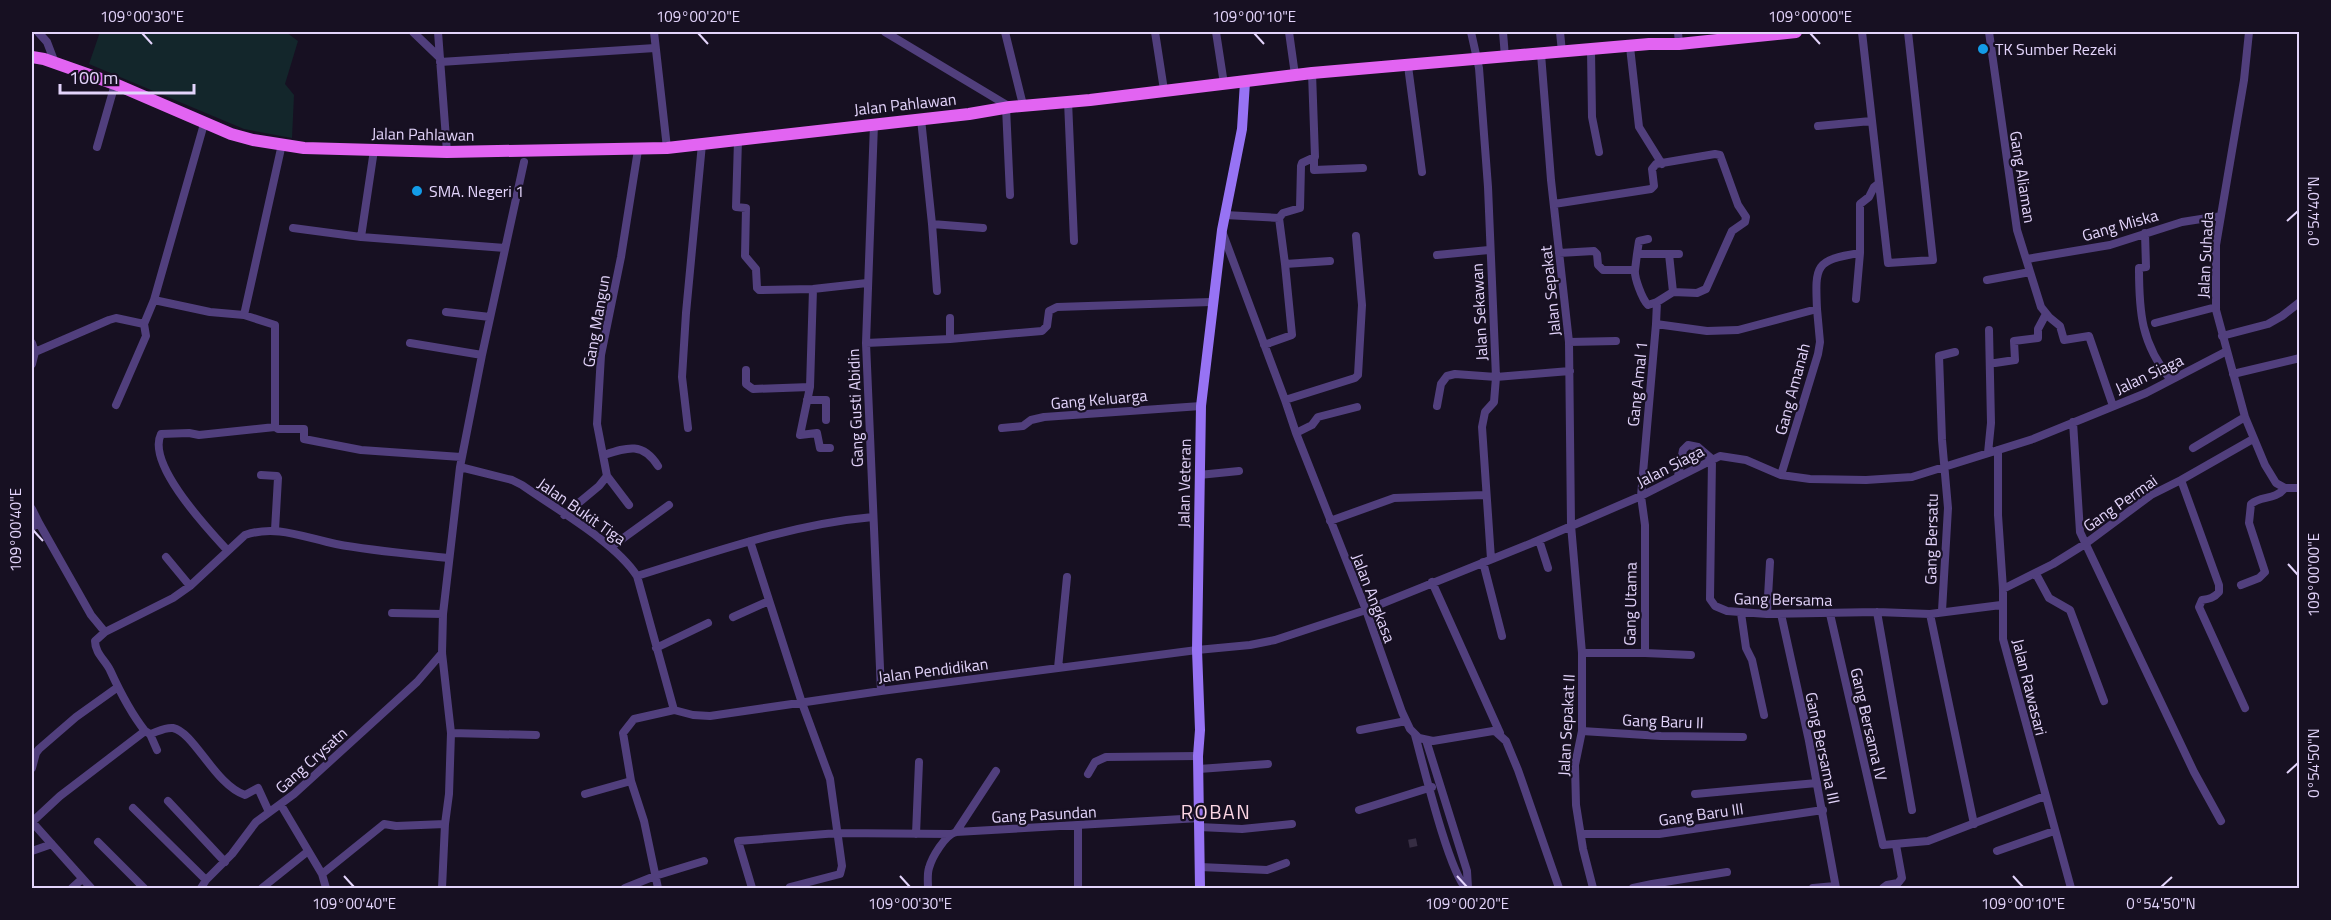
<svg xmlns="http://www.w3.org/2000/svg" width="2331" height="920" viewBox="0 0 2331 920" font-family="'Titillium Web',sans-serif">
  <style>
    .green { fill: #13262b }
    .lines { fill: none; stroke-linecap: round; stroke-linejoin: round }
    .street-tunnel { stroke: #362d43; stroke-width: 8; stroke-dasharray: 8 4; stroke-linecap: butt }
    .street { stroke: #513f7d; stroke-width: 8 }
    .secondary { stroke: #9773f4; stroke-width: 10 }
    .primary { stroke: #e264f2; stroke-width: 12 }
    .ticks { fill: none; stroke: #e3d4fb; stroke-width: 2 }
    .poi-dot { fill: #139ce8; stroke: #171022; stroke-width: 2 }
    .labels { text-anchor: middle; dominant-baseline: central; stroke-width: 4.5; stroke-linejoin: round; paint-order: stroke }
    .poi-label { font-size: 16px; fill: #e3d4fb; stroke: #171022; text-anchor: start }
    .street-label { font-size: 16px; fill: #e3d4fb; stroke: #171022 }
    .quarter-label { font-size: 20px; letter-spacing: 1.5px; fill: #fcd6e4; stroke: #171022 }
    .neatline { fill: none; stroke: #e3d4fb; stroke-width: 2 }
    .ticks-label { font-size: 15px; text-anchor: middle; fill: #e3d4fb }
  </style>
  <rect width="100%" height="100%" fill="#171022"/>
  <!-- green -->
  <path class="green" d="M100,32H286L298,41L285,84L294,95L292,138L244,129L89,64Z"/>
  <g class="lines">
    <!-- street-tunnel -->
    <path class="street-tunnel" d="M1412,839L1414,849"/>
    <!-- street -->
    <path class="street" d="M38,32L47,42L55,63
      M413,32L439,57
      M438,32L447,152
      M654,32L667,148
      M885,32L1010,107
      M1005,32L1023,105
      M1155,32L1164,90
      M1216,32L1224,84
      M1289,32L1295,75
      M1471,32L1479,68L1488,187L1496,377L1494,402L1485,412L1482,427L1491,559
      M1503,32L1505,57
      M1560,32L1562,52
      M1678,32L1679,44
      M1989,32L2017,230L2041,307L2049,317L2060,326L2064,340L2089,336L2113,406
      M2249,32L2244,80L2216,245V310L2245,417L2265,465L2276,483L2285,488H2300
      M1630,47L1639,127L1662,164
      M1591,50L1592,117L1599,152
      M1541,54L1551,180L1569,342L1571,525L1582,653V731L1575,765L1576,805L1583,849L1593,888
      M440,62L655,48
      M1408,66L1422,172
      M1068,101L1074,241
      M1006,107L1010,195
      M921,119L932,224L983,228
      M874,124L866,343L881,691
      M1818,126L1871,121
      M738,140L736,207L746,208L745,256L756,269L757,288L759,290L813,289L867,283
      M97,147L115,84
      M1314,159V170L1363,168
      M524,162L482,355L460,467L512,480L522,485C556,509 615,542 637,576L674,710
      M1879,183L1888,263L1933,260L1908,32
      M1554,204L1651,189L1654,186L1652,169L1656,164L1715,154L1720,155L1738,205L1746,217L1745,222L1732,231L1706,289L1697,293L1673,292L1669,254
      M1225,215L1279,218L1285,264L1330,261
      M1279,218L1283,213L1300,208L1301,166L1302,163L1315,157L1312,73
      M932,224L937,291
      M293,228L361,237L505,248
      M2145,233L2146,267L2139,268C2139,312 2141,344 2171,380
      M1223,234L1285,400L1296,433L1366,610L1402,712L1410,729L1419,738L1433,741L1493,731L1496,732L1506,741L1518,770L1559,888
      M361,237L374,150
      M1559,253L1594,251L1597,254L1598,265L1603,270H1635L1637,254H1679
      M1637,254L1639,241L1648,239
      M1437,255L1489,250
      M2027,259L2110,245L2182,222L2220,216
      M1635,270C1634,277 1642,299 1648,305L1657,302L1673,292
      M1987,280L2030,272
      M1856,299L1860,253
      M154,300L210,312L244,315L275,325V427
      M446,312L490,317
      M244,315L282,144
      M950,318V339
      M2155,323L2216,307
      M1656,324L1657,302
      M2222,336L2268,324L2282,316L2300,302
      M1569,342L1616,341
      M32,343L35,352L32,364
      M410,343L482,355
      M866,343L950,339L1042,331L1047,326L1049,311L1057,307L1211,302
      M1264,345L1292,335L1285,264
      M35,352L109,320L116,318L144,324L154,300L204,124
      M1995,363L2015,360L2014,341L2038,338V329L2046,314
      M746,370V384L753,389L810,387L813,289
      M2233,374L2300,358
      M810,387L800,435L817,433L820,448H830
      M807,400H826V420
      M1285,400L1355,378L1358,375L1362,305L1356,236
      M116,405L146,336L144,324
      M1437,406L1441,384L1447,376L1455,374L1496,377L1570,371
      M2073,422L2080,532L2194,772L2221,821
      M688,428L682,377L686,313L702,144
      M1002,428L1023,426L1031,420L1044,417L1201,406
      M1296,433L1312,425L1318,417L1357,407
      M2193,448L2245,417
      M1998,450V515L2003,589V639L2071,888
      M1988,453L1991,423L1989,330
      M604,455C628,447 643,442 658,466
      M261,475L277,476L278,478L275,530
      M1199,475L1239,471
      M1781,475L1818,354L1820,342L1817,309
      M607,476L629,505
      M1678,476L1683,450L1688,445L1698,447L1712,459L1710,599L1715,606L1727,611L1767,614L1877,612L1930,614L2001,605
      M2181,480L2219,585V592C2214,598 2209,599 2202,600L2199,607L2245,708
      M32,509L39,523L32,527
      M564,515L599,486L607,476L597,424L601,355L621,257L638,150
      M1330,521L1394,498L1485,495
      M39,523L91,615L105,632L173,598L190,586L245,535C277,524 305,538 336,544C373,551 411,554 448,558
      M1539,540L1548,568
      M750,541L802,703L830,779L842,866L840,874L790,887
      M611,547L669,505
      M227,550C208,529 146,464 161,434L189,433L199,435L275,427L278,429H304V439L361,450L461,457
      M166,557L190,586
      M1483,562L1502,636
      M2036,574L2049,598L2070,610L2104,701
      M637,576C714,552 792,524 873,517
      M1432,582L1500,733
      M2241,585L2259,578L2265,572L2249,523L2251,504C2262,495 2274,501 2285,488
      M2003,589L2053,564L2085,544L2151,495L2181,480L2253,439
      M1942,611L1948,508L1942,440L1939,356L1955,352
      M1877,612L1912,810
      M392,613L443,614
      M1741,613L1746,648L1752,660L1764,715
      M1767,614L1770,562
      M1781,614L1809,741L1836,888
      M1830,614L1883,845L1928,841L2045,796
      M1930,614L1974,824
      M733,617L769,601
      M105,632L95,641C95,653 105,660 110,670C120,692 130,712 145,731L150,734C157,732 165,727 173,728C194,732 215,785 245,795L258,788L269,812
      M656,648L708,623
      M1582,653H1645V525L1641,496L1656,324L1707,331L1738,330L1817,309C1815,265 1815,260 1860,253V204L1869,197L1874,187L1879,183L1862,32
      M1645,653L1691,655
      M1058,668L1067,577
      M674,710L693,715L710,716L881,691L1197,650L1250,645L1275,640L1366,610L1532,543L1641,496L1720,456L1746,460L1781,475L1810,479L1866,480L1912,477L2033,439L2146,393L2227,351
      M1360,730L1406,721
      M1582,731L1661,736L1743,737
      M451,733L536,735
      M150,734L157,750
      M1415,735C1423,764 1449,872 1466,888
      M1426,740L1467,871L1468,888
      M32,768L36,753L39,749L76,717L118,687
      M1199,769L1268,764
      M1088,774L1095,762L1106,757L1198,756
      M585,794L631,781
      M1695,794L1817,783
      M168,801L225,862
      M281,805L322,874L326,888
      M133,808L206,880
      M1359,810L1432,787
      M32,822L60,796L145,731
      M32,822L91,888
      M1078,825V888
      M1199,827L1242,829L1292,824
      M956,832L996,771
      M916,834L919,762
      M1582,834H1659L1823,810
      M98,842L144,888
      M32,851L52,844
      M1997,851L2054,831
      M1200,867L1267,870L1286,863
      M322,874L384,824L396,826L445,824
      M72,888L82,879
      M201,888L206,880L232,854L256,822L294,794L417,682L442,653
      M262,888L307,852
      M442,888L445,824L449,794L451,733L442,653L443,614L460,467
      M625,888L655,876L704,861
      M658,888L644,821L631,781L623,733L634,719L674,710
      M752,888L738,841L838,833L950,834
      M928,888C928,882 927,874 929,868C932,857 945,835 956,832L1200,818
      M1633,888L1652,884L1727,872
      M1813,888L1835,886
      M1883,888L1887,885L1898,883L1902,878L1896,845"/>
    <!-- secondary -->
    <path class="secondary" d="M1200,888L1198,756L1200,730L1197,650L1201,406L1222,230L1242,129L1245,82"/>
    <!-- primary -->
    <path class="primary" d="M32,57L44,59L115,84L231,134L253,140L304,148L447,152L667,148L969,114L1010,107L1090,100L1312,73L1649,44H1679L1796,32"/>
  </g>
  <!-- ticks -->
  <path class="ticks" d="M142,33L152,44M698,33L708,44M1254,33L1264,44M1810,33L1820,44M2287,221L2298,211M33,530L43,541M2288,564L2298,575M2287,773L2298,763M344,876L354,887M900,876L910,887M1457,876L1467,887M2013,876L2023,887M2161,887L2172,877"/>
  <!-- markers -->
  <g class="poi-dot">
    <circle cx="1983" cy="49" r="6"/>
    <circle cx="417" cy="191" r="6"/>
  </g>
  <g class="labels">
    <!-- poi labels -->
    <g class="poi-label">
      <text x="1995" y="49">TK Sumber Rezeki</text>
      <text x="429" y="191">SMA. Negeri 1</text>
    </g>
    <!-- street labels -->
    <g class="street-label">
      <text transform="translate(905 104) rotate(-6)">Jalan Pahlawan</text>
      <text transform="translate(423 134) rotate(1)">Jalan Pahlawan</text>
      <text transform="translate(2023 177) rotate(81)">Gang Aliaman</text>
      <text transform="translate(2120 225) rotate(-16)">Gang Miska</text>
      <text transform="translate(2205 255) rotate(-87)">Jalan Suhada</text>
      <text transform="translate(1550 291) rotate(-96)">Jalan Sepakat</text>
      <text transform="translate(1479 312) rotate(-93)">Jalan Sekawan</text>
      <text transform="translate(596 321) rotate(-80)">Gang Mangun</text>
      <text transform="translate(2149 374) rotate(-25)">Jalan Siaga</text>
      <text transform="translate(1637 384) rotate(-84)">Gang Amal 1</text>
      <text transform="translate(1792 389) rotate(-75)">Gang Amanah</text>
      <text transform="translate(1099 399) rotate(-5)">Gang Keluarga</text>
      <text transform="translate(855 408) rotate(-92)">Gang Gusti Abidin</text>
      <text transform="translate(1670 466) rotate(-27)">Jalan Siaga</text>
      <text transform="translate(1184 483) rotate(-89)">Jalan Veteran</text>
      <text transform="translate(2120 503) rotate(-35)">Gang Permai</text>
      <text transform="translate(582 511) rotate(35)">Jalan Bukit Tiga</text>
      <text transform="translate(1931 539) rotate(-89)">Gang Bersatu</text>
      <text transform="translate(1374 598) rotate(69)">Jalan Angkasa</text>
      <text transform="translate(1783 599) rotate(1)">Gang Bersama</text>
      <text transform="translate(1630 604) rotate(-89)">Gang Utama</text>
      <text transform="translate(933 670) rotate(-7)">Jalan Pendidikan</text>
      <text transform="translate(2030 687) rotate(76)">Jalan Rawasari</text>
      <text transform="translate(1663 721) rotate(2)">Gang Baru II</text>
      <text transform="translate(1869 724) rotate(77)">Gang Bersama IV</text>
      <text transform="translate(1566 725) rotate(-87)">Jalan Sepakat II</text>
      <text transform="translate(1823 748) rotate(78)">Gang Bersama III</text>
      <text transform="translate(311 760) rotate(-42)">Gang Crysatn</text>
      <text transform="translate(1044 814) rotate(-3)">Gang Pasundan</text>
      <text transform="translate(1701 814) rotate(-8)">Gang Baru III</text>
    </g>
    <!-- quarter labels -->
    <g class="quarter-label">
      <text x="1216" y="811">ROBAN</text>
    </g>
  </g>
  <!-- border -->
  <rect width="2331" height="920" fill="none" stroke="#171022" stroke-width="66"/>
  <!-- scale -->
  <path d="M60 84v9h134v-9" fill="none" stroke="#e3d4fb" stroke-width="3"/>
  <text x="69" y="84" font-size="18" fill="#e3d4fb" stroke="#171022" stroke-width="4.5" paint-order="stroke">100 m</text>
  <rect x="33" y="33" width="2265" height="854" class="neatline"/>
  <g class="ticks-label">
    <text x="142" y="22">109°00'30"E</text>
    <text x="698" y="22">109°00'20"E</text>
    <text x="1254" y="22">109°00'10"E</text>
    <text x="1810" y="22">109°00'00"E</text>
    <text transform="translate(2314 211) rotate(-90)" y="5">0°54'40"N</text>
    <text transform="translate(16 530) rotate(-90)" y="5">109°00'40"E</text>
    <text transform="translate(2314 575) rotate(-90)" y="5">109°00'00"E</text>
    <text transform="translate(2314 763) rotate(-90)" y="5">0°54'50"N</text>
    <text x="354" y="909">109°00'40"E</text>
    <text x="910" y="909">109°00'30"E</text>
    <text x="1467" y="909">109°00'20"E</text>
    <text x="2023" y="909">109°00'10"E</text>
    <text x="2161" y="909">0°54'50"N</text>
  </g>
</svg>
